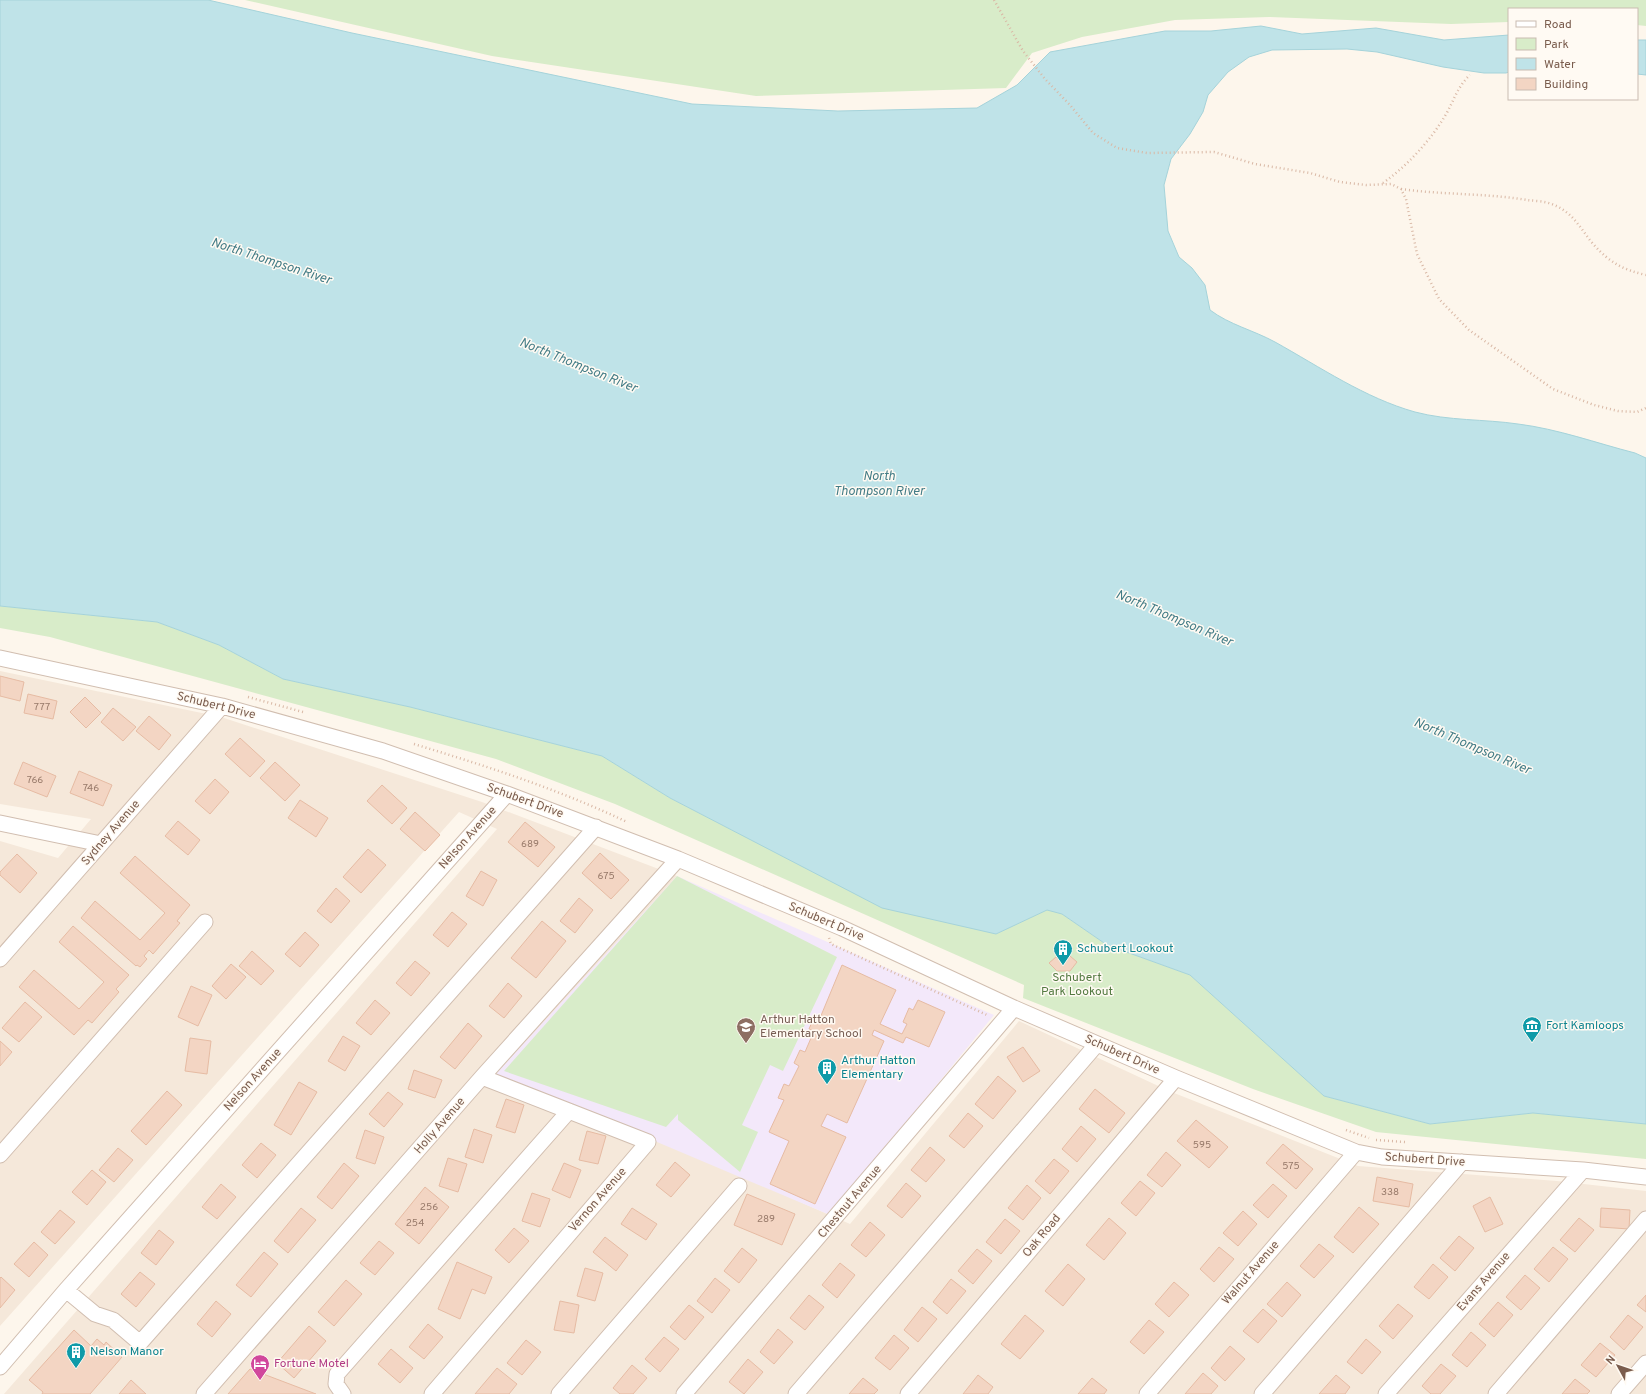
<svg xmlns="http://www.w3.org/2000/svg" width="1646" height="1394" viewBox="0 0 1646 1394" font-family="Overpass,sans-serif">
  <style>
    .residential { fill: #f5e8da }
    .education { fill: #f3e8fa }
    .green { fill: #d8ecc9 }
    .water { fill: #bfe3e8; stroke: #a5d3da }
    .building { fill: #f3d5c3; stroke: #e6bba3 }
    .lines { fill: none; stroke-linecap: round; stroke-linejoin: round }
    .minor-casing { stroke: #d1beb0; stroke-width: 17 }
    .path { stroke: #d9b8a5; stroke-width: 2.5; stroke-dasharray: 1 3; stroke-linecap: butt }
    .minor { stroke: #fff; stroke-width: 15 }
    .labels { text-anchor: middle; dominant-baseline: central; stroke-width: 3; stroke-linejoin: round; paint-order: stroke }
    .number-label { font-size: 10px; fill: #987a6a }
    .street-label { font-size: 12px; fill: #7a5c4d; stroke: #fffaf3 }
    .culture-label { font-size: 12px; fill: #0d838f; stroke: #fffaf3; text-anchor: start }
    .park-label { font-size: 12px; fill: #537a41; stroke: #fffaf3 }
    .education-label { font-size: 12px; fill: #785e54; stroke: #fffaf3; text-anchor: start }
    .hotel-label { font-size: 12px; fill: #b23c85; stroke: #fffaf3; text-anchor: start }
    .water-label { font-size: 13px; font-style: italic; fill: #437c86; stroke: #fffaf3 }
  </style>
  <rect width="100%" height="100%" fill="#fdf6ec"/>
  <!-- residential -->
  <path class="residential" d="M0,671L221,717L482,802L677,876L504,1071L850,1224L1019,1021L1169,1091L1358,1166L1557,1181L1646,1191V1394H4L497,829L459,812L0,1326V841L58,858L91,819L0,804Z"/>
  <!-- education -->
  <path class="education" d="M677,876L994,1015L830,1215L496,1074Z"/>
  <!-- green -->
  <path class="green" d="M245,0H1646V26L1637,25V9H1509V22L1451,24L1269,17L1175,20L1082,37L1032,53L1006,88L756,96L492,56Z
    M0,606L157,622L219,645L283,679L410,707L602,756L670,798L732,830L996,934L1047,909L1062,914L1107,945L1190,975L1324,1096L1430,1124L1533,1113L1646,1124V1159L1376,1132L1253,1089L1023,998L1024,985L615,804L496,759L50,637L0,628Z
    M677,876L837,957L783,1071L770,1065L742,1125L758,1132L740,1172L678,1120V1114L666,1127L504,1071Z"/>
  <!-- water -->
  <path class="water" d="M0,0H208L352,33L692,104L838,111L977,108L1017,85L1050,52L1165,31H1211L1261,26L1302,34L1376,28L1444,40L1509,35V72L1506,73H1484L1443,67L1377,52L1347,49L1272,50L1249,57L1228,72L1208,95L1203,112L1190,134L1171,159L1164,185L1168,231L1179,257L1192,268L1205,285L1210,310C1230,325 1253,330 1275,342C1320,367 1365,398 1415,412C1449,421 1484,419 1518,424C1558,429 1596,443 1635,453L1646,458V1124L1533,1113L1430,1124L1324,1096L1190,975L1107,945L1062,914L1047,910L996,934L882,908L670,798L602,756L410,707L283,679L219,645L157,622L0,606Z
    M1637,40H1646V75L1637,74Z"/>
  <!-- building -->
  <path class="building" d="M0,676L24,682L20,701L0,696Z
    M28,694L57,701L53,719L24,713Z
    M85,697L101,713L86,728L70,712Z
    M113,708L136,727L123,741L101,722Z
    M149,716L171,735L159,750L136,731Z
    M240,738L265,761L250,777L225,754Z
    M23,762L56,776L47,797L14,784Z
    M275,762L300,785L285,801L260,778Z
    M79,771L112,785L103,806L70,793Z
    M215,779L229,792L210,814L195,801Z
    M382,785L407,808L392,824L367,801Z
    M300,800L328,818L316,837L288,818Z
    M415,812L440,835L425,851L400,829Z
    M178,821L200,840L188,855L165,836Z
    M525,822L555,847L538,867L508,842Z
    M368,849L386,865L361,893L343,877Z
    M600,853L629,880L611,899L582,873Z
    M17,854L37,873L20,893L0,875V872Z
    M135,856L190,905L177,921L180,923L153,954L149,950L144,956L147,959L140,967L137,965L136,966L81,918L95,901L140,940L165,913L120,873Z
    M481,871L497,880L483,906L466,896Z
    M336,888L350,901L331,923L317,911Z
    M579,898L593,910L575,933L560,921Z
    M452,912L467,924L448,947L433,935Z
    M542,921L566,941L536,978L511,958Z
    M73,926L129,975L116,989L119,992L92,1023L88,1020L74,1035L19,987L34,970L79,1009L104,982L59,942Z
    M305,932L319,945L300,967L285,954Z
    M252,951L274,971L261,985L239,966Z
    M1070,956L1077,962L1070,971H1057L1049,963L1056,957L1063,963Z
    M415,961L430,973L411,996L396,983Z
    M231,964L246,977L226,999L212,986Z
    M842,965L896,990L880,1024L902,1034L907,1024L903,1022L909,1008L913,1010L918,1000L945,1012L929,1047L906,1037L903,1043L874,1030L872,1035L884,1041L847,1123L827,1114L821,1126L846,1137L815,1204L770,1184L789,1141L769,1132L784,1100L778,1098L784,1084L789,1086L799,1066L794,1063L800,1050L805,1052L814,1031L809,1029L815,1015L820,1018Z
    M508,983L522,996L504,1018L489,1006Z
    M191,986L212,995L198,1026L178,1017Z
    M375,1000L390,1013L371,1035L356,1023Z
    M25,1002L42,1017L19,1042L2,1028Z
    M468,1023L482,1036L455,1069L440,1057Z
    M343,1036L360,1046L345,1071L328,1061Z
    M190,1038L211,1041L207,1074L185,1071Z
    M0,1041L12,1052L0,1066Z
    M1023,1047L1040,1071L1023,1082L1007,1057Z
    M414,1070L442,1080L435,1098L408,1089Z
    M998,1076L1016,1091L993,1119L975,1104Z
    M299,1082L317,1092L291,1135L274,1125Z
    M1095,1089L1125,1113L1109,1133L1079,1109Z
    M167,1091L182,1105L146,1145L131,1131Z
    M388,1092L403,1104L384,1127L369,1114Z
    M506,1099L524,1105L515,1133L496,1127Z
    M968,1113L983,1126L964,1148L949,1136Z
    M1196,1120L1228,1147L1209,1168L1177,1141Z
    M1081,1126L1096,1139L1077,1162L1062,1149Z
    M474,1129L492,1135L483,1163L465,1157Z
    M365,1130L384,1137L375,1164L356,1158Z
    M587,1131L606,1136L598,1164L579,1160Z
    M261,1143L276,1155L257,1178L242,1165Z
    M1283,1144L1313,1169L1296,1189L1266,1163Z
    M930,1147L945,1160L926,1182L911,1170Z
    M118,1148L133,1160L114,1182L99,1170Z
    M1166,1152L1181,1165L1162,1187L1147,1175Z
    M448,1158L467,1164L458,1192L439,1186Z
    M1054,1159L1069,1171L1050,1194L1035,1181Z
    M675,1162L690,1175L671,1197L656,1185Z
    M344,1163L359,1176L332,1209L317,1197Z
    M564,1163L581,1170L570,1198L552,1190Z
    M92,1170L106,1182L87,1205L72,1192Z
    M1377,1177L1413,1184L1409,1207L1373,1201Z
    M1140,1181L1155,1193L1136,1216L1121,1203Z
    M906,1183L921,1196L902,1218L887,1206Z
    M221,1184L236,1197L217,1219L202,1207Z
    M1273,1184L1287,1196L1268,1218L1253,1205Z
    M1027,1185L1041,1198L1023,1220L1008,1208Z
    M425,1187L449,1207L419,1244L395,1224Z
    M532,1193L550,1199L540,1227L522,1221Z
    M747,1194L795,1214L782,1245L734,1225Z
    M1490,1197L1503,1224L1485,1232L1473,1206Z
    M1359,1207L1379,1224L1353,1253L1334,1237Z
    M301,1208L316,1220L288,1253L274,1241Z
    M632,1208L657,1224L646,1240L621,1224Z
    M1601,1208L1630,1210L1629,1229L1600,1227Z
    M60,1210L75,1222L55,1244L41,1232Z
    M1243,1211L1257,1224L1238,1246L1223,1233Z
    M1109,1218L1126,1233L1104,1260L1086,1245Z
    M1579,1218L1594,1230L1575,1252L1560,1240Z
    M1005,1219L1020,1231L1001,1254L986,1242Z
    M870,1222L885,1235L866,1257L851,1245Z
    M514,1228L529,1241L509,1263L495,1250Z
    M159,1230L174,1242L156,1265L141,1253Z
    M1459,1236L1474,1248L1455,1271L1440,1258Z
    M605,1237L628,1255L616,1271L593,1252Z
    M379,1241L394,1253L375,1275L360,1263Z
    M34,1242L48,1255L29,1277L14,1264Z
    M1319,1244L1334,1256L1314,1278L1300,1266Z
    M1219,1247L1234,1259L1214,1282L1200,1269Z
    M1553,1247L1568,1259L1549,1282L1534,1269Z
    M742,1248L757,1260L739,1283L724,1271Z
    M977,1249L992,1261L973,1284L958,1271Z
    M264,1252L278,1264L251,1297L236,1285Z
    M457,1262L492,1277L485,1294L472,1289L460,1319L438,1309Z
    M840,1263L855,1275L837,1298L822,1285Z
    M1068,1264L1085,1279L1063,1306L1045,1291Z
    M1433,1264L1448,1277L1429,1299L1414,1287Z
    M585,1268L603,1273L595,1301L577,1296Z
    M140,1272L155,1284L136,1307L121,1294Z
    M1525,1275L1540,1288L1521,1310L1506,1297Z
    M1,1277L15,1290L0,1308V1278Z
    M715,1278L730,1290L712,1313L697,1301Z
    M951,1279L966,1291L947,1314L933,1302Z
    M346,1280L362,1294L334,1326L318,1312Z
    M1174,1282L1189,1295L1169,1317L1155,1304Z
    M1287,1282L1301,1295L1282,1317L1267,1304Z
    M809,1295L824,1307L805,1330L790,1318Z
    M1646,1295V1312L1637,1305Z
    M216,1301L231,1314L212,1337L197,1324Z
    M560,1301L579,1305L574,1333L554,1330Z
    M1498,1302L1513,1315L1494,1337L1479,1324Z
    M1398,1304L1413,1316L1393,1339L1379,1326Z
    M689,1305L704,1317L685,1340L670,1327Z
    M922,1307L937,1319L918,1342L904,1330Z
    M1263,1309L1277,1321L1258,1343L1243,1331Z
    M1025,1315L1044,1331L1020,1359L1001,1344Z
    M1628,1315L1643,1327L1624,1350L1610,1337Z
    M1149,1320L1164,1332L1144,1354L1130,1342Z
    M428,1324L443,1337L424,1359L409,1347Z
    M309,1326L326,1341L294,1378L277,1363Z
    M778,1329L793,1342L774,1364L760,1352Z
    M74,1330L91,1346L97,1339L104,1345L106,1342L122,1357L90,1394H42L43,1392L29,1380Z
    M1471,1332L1486,1345L1467,1367L1452,1355Z
    M894,1335L909,1348L890,1370L875,1358Z
    M664,1337L679,1349L660,1372L645,1359Z
    M1366,1339L1381,1352L1362,1374L1347,1362Z
    M526,1340L541,1352L522,1375L507,1363Z
    M1600,1343L1615,1355L1596,1377L1581,1365Z
    M1230,1346L1245,1359L1225,1381L1211,1368Z
    M391,1349L413,1368L400,1383L378,1364Z
    M748,1359L763,1372L744,1394L729,1382Z
    M1441,1364L1456,1376L1440,1394H1431L1422,1386Z
    M632,1365L647,1378L633,1394H620L613,1388Z
    M497,1368L517,1384L509,1394H475Z
    M250,1369L316,1394H228Z
    M1203,1373L1218,1386L1211,1394H1185Z
    M978,1375L993,1387L988,1394H963Z
    M1336,1375L1350,1387L1345,1394H1319Z
    M863,1378L878,1390L874,1394H849Z
    M1092,1378L1107,1390L1104,1394H1078Z
    M1575,1379L1590,1391L1587,1394H1562Z
    M131,1380L146,1394H119Z"/>
  <g class="lines">
    <!-- minor casing -->
    <g class="minor-casing">
      <path id="minor" d="M0,658L222,706L383,751L507,794L678,859L842,928L1014,1008L1176,1078L1356,1152L1382,1157L1583,1170L1646,1177
        M0,823L101,844
        M0,959L222,706
        M0,1155L205,922
        M66,1290L95,1314L113,1320L140,1343L596,827
        M0,1367L66,1290L507,794
        M204,1394L482,1077L678,859
        M343,1394L336,1384L337,1374L569,1111
        M432,1394L648,1142L482,1077
        M559,1394L739,1186
        M684,1394L1014,1008
        M796,1394L1097,1044
        M908,1394L1176,1078
        M1147,1394L1356,1152
        M1262,1394L1462,1162
        M1386,1394L1583,1170
        M1496,1394L1646,1219
        M1619,1394L1646,1363"/>
    </g>
    <!-- path -->
    <path class="path" d="M994,0L1023,51L1045,79L1070,105L1093,133L1117,148L1147,153L1214,152L1255,164L1310,173L1340,182L1366,185L1391,184L1401,189L1406,199L1417,254L1439,299L1469,330L1553,389L1594,405L1618,411L1637,412L1646,408
      M1383,183C1407,166 1430,141 1445,116C1454,101 1457,87 1470,75
      M1401,189C1443,195 1485,193 1527,200C1535,201 1546,201 1554,205C1574,213 1581,230 1594,245C1610,263 1624,270 1646,275
      M248,697L303,712
      M414,744C486,766 558,789 627,822
      M829,938L831,944L987,1015
      M1346,1130L1369,1138
      M1376,1140L1405,1142"/>
    <!-- minor -->
    <use href="#minor" class="minor"/>
  </g>
  <!-- icons -->
  <defs>
    <g id="building-pin" transform="scale(1)"><path d="M0 17L-7.5 6A9.5 9.5 0 1 1 7.5 6Z" fill="#0f9aa8" stroke="#fffaf3"/><path d="M-4-6H4V6H1V3H-1V6H-4ZM-2.5-4.3h1.7v1.8h-1.7ZM.8-4.3h1.7v1.8H.8ZM-2.5-1h1.7V.8h-1.7ZM.8-1h1.7V.8H.8Z" fill="#fff"/></g>
    <g id="museum-pin" transform="scale(1)"><path d="M0 17L-7.5 6A9.5 9.5 0 1 1 7.5 6Z" fill="#0f9aa8" stroke="#fffaf3"/><path d="M0-6L6-3V-2H-6V-3ZM-5-1h2V3h-2ZM-1-1h2V3h-2ZM3-1h2V3H3ZM-6 4H6V6H-6Z" fill="#fff"/></g>
    <g id="school-pin" transform="scale(1)"><path d="M0 17L-7.5 6A9.5 9.5 0 1 1 7.5 6Z" fill="#8d6e63" stroke="#fffaf3"/><path d="M0-5L7-2L0 1L-7-2ZM-4 1L0 2.5L4 1V4Q0 6-4 4Z" fill="#fff"/></g>
    <g id="hotel-pin" transform="scale(1)"><path d="M0 17L-7.5 6A9.5 9.5 0 1 1 7.5 6Z" fill="#d1479c" stroke="#fffaf3"/><path d="M-6-4.5h1.5V1H6V5H4.5V3h-9V5H-6ZM-4 0a1.8 1.8 0 1 1 3.6 0ZM.5 0V-2.5h3Q6-2.5 6 0Z" fill="#fff"/></g>
  </defs>
  <g fill-rule="evenodd">
    <use href="#building-pin" x="1063" y="949"/>
    <use href="#museum-pin" x="1532" y="1026"/>
    <use href="#school-pin" x="746" y="1027"/>
    <use href="#building-pin" x="827" y="1068"/>
    <use href="#building-pin" x="76" y="1352"/>
    <use href="#hotel-pin" x="260" y="1364"/>
  </g>
  <g class="labels">
    <!-- number labels -->
    <g class="number-label">
      <text x="42" y="707">777</text>
      <text x="35" y="780">766</text>
      <text x="91" y="788">746</text>
      <text x="530" y="844">689</text>
      <text x="606" y="876">675</text>
      <text x="1202" y="1145">595</text>
      <text x="1291" y="1166">575</text>
      <text x="1390" y="1192">338</text>
      <text x="429" y="1207">256</text>
      <text x="766" y="1219">289</text>
      <text x="415" y="1223">254</text>
    </g>
    <!-- street labels -->
    <g class="street-label">
      <text transform="translate(216 706) rotate(14)">Schubert Drive</text>
      <text transform="translate(525 801) rotate(20)">Schubert Drive</text>
      <text transform="translate(111 833) rotate(-49)">Sydney Avenue</text>
      <text transform="translate(468 838) rotate(-48)">Nelson Avenue</text>
      <text transform="translate(826 922) rotate(23)">Schubert Drive</text>
      <text transform="translate(1122 1055) rotate(24)">Schubert Drive</text>
      <text transform="translate(253 1080) rotate(-48)">Nelson Avenue</text>
      <text transform="translate(440 1126) rotate(-49)">Holly Avenue</text>
      <text transform="translate(1425 1160) rotate(4)">Schubert Drive</text>
      <text transform="translate(598 1200) rotate(-49)">Vernon Avenue</text>
      <text transform="translate(850 1202) rotate(-50)">Chestnut Avenue</text>
      <text transform="translate(1042 1236) rotate(-50)">Oak Road</text>
      <text transform="translate(1251 1273) rotate(-49)">Walnut Avenue</text>
      <text transform="translate(1484 1282) rotate(-49)">Evans Avenue</text>
    </g>
    <!-- culture labels -->
    <g class="culture-label">
      <text x="1077" y="949">Schubert Lookout</text>
      <text x="1546" y="1026">Fort Kamloops</text>
      <text x="841" y="1061">Arthur Hatton<tspan x="841" dy="14">Elementary</tspan></text>
      <text x="90" y="1352">Nelson Manor</text>
    </g>
    <!-- park labels -->
    <g class="park-label">
      <text x="1077" y="978">Schubert<tspan x="1077" dy="14">Park Lookout</tspan></text>
    </g>
    <!-- education labels -->
    <g class="education-label">
      <text x="760" y="1020">Arthur Hatton<tspan x="760" dy="14">Elementary School</tspan></text>
    </g>
    <!-- hotel labels -->
    <g class="hotel-label">
      <text x="274" y="1364">Fortune Motel</text>
    </g>
    <!-- water labels -->
    <g class="water-label">
      <text transform="translate(271 262) rotate(18)">North Thompson River</text>
      <text transform="translate(578 366) rotate(22)">North Thompson River</text>
      <text x="879" y="477">North<tspan x="879" dy="15">Thompson River</tspan></text>
      <text transform="translate(1174 619) rotate(23)">North Thompson River</text>
      <text transform="translate(1472 747) rotate(23)">North Thompson River</text>
    </g>
  </g>
  <!-- legend -->
  <rect x="1508" y="8" width="130" height="92" fill="#fffaf3" stroke="#cabbb1"/>
  <rect x="1516" y="21" width="20" height="6" fill="#ffffff" stroke="#cabbb1"/>
  <text x="1544" y="28" font-size="12" fill="#7a5c4d">Road</text>
  <rect x="1516" y="38" width="20" height="12" fill="#d8ecc9" stroke="#cabbb1"/>
  <text x="1544" y="48" font-size="12" fill="#7a5c4d">Park</text>
  <rect x="1516" y="58" width="20" height="12" fill="#bfe3e8" stroke="#cabbb1"/>
  <text x="1544" y="68" font-size="12" fill="#7a5c4d">Water</text>
  <rect x="1516" y="78" width="20" height="12" fill="#f3d5c3" stroke="#cabbb1"/>
  <text x="1544" y="88" font-size="12" fill="#7a5c4d">Building</text>
  <!-- north arrow -->
  <g transform="translate(1618 1366) rotate(310)" stroke="#fffaf3" stroke-width="3" paint-order="stroke">
  <path d="M0-3L7 15L0 10L-7 15Z" fill="#7a5c4d"/>
  <text y="-6" font-size="11" font-weight="bold" text-anchor="middle" fill="#7a5c4d">N</text>
  </g>
</svg>
